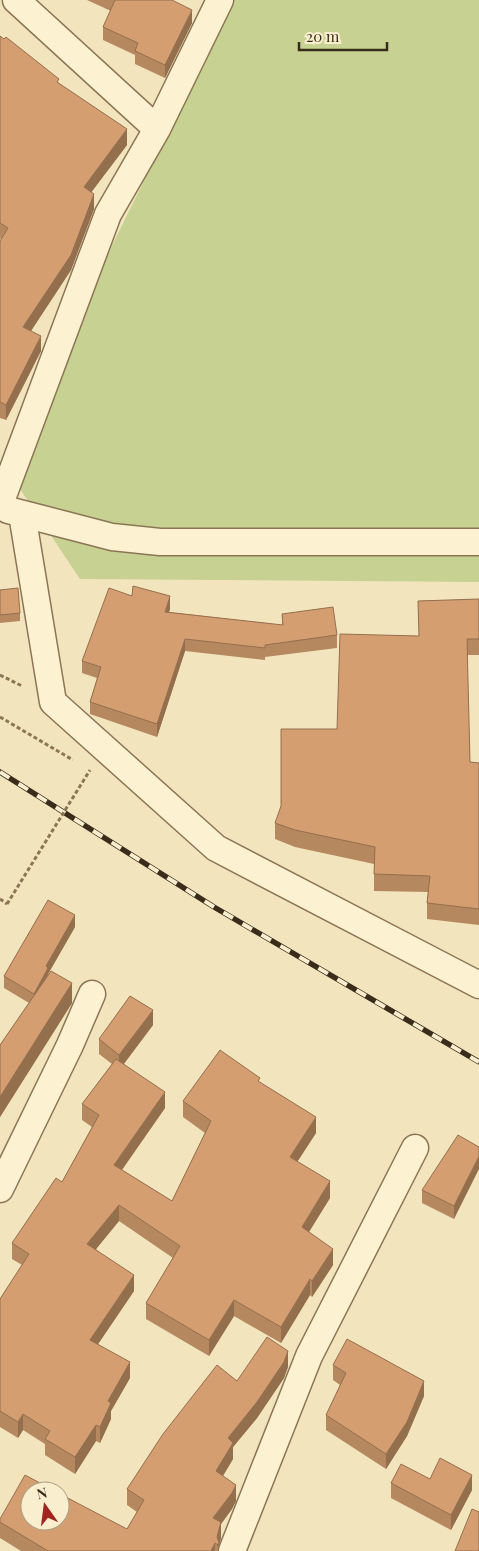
<svg xmlns="http://www.w3.org/2000/svg" width="479" height="1551" viewBox="0 0 479 1551" font-family="'Playfair Display',serif">
  <style>
    .green { fill: #c7d191 }
    .lines { fill: none; stroke-linecap: round; stroke-linejoin: round }
    .street-casing { stroke: #8c7555; stroke-width: 29 }
    .path { stroke: #8c7555; stroke-width: 3; stroke-dasharray: 4 2.5; stroke-linecap: butt }
    .street { stroke: #fcf2d2; stroke-width: 26 }
    .rail-casing { stroke: #3a2c1b; stroke-width: 5.5 }
    .rail { stroke: #f9efce; stroke-width: 4; stroke-dasharray: 11; stroke-linecap: butt }
    .path-bridge { stroke: #8c7555; stroke-width: 3; stroke-dasharray: 4 2.5; stroke-linecap: butt }
    .wall { fill: #b68860 }
    .shaded-wall { fill: #946f4e }
    .building { fill: #d49e70; stroke: #946f4e }
  </style>
  <rect width="100%" height="100%" fill="#f2e5be"/>
  <!-- green -->
  <path class="green" d="M233,0H479V582L80,579L4,465Z"/>
  <g class="lines">
    <!-- street casing -->
    <g class="street-casing">
      <path id="street" d="M16,0L157,129
        M0,504L108,214L157,129L220,0
        M8,510L112,537L160,542H479
        M22,514L53,702L216,848L479,985
        M0,1189L70,1045L92,994
        M232,1551L309,1356L415,1148"/>
    </g>
    <!-- path -->
    <path class="path" d="M0,675L22,686
      M0,717L73,760
      M0,899L7,904"/>
    <!-- street -->
    <use href="#street" class="street"/>
    <!-- rail casing -->
    <g class="rail-casing">
      <path id="rail" d="M0,772L214,907L479,1062"/>
    </g>
    <!-- rail -->
    <use href="#rail" class="rail"/>
    <!-- path-bridge -->
    <path class="path-bridge" d="M7,904L90,770"/>
  </g>
  <!-- wall -->
  <path class="wall" d="M87,0H172L192,23L165,78L135,64V55L103,40V27L111,11Z
    M0,36L59,83L127,145L91,192L94,209L71,270L31,331L41,351L6,420L0,418V241L1,239L0,238Z
    M0,590L20,613V621L0,623Z
    M479,599V655H467L470,762L479,763V925L427,919V903L428,892L374,891V864L295,847L275,839V823L337,729L419,636L418,601Z
    M170,609L169,612L282,625V614L337,635V648L265,657V660L185,651L157,737L90,714V702L97,678L82,673V661Z
    M75,927L48,974L72,1003L0,1117V1045L29,1003L4,988V976Z
    M153,1025L124,1064L165,1108L122,1170L172,1201L205,1133L183,1117V1101L260,1083L316,1133L297,1162L330,1198L309,1232L333,1265L312,1297L310,1295L281,1343L234,1316L209,1356L146,1319V1303L173,1258L119,1221L96,1249L134,1291L98,1344L130,1378L111,1411V1419L100,1443L96,1441L75,1474L45,1455V1444L23,1430L18,1438L0,1427V1299L22,1265L12,1259V1243L62,1182L92,1127L82,1120V1104L112,1064L99,1054V1039Z
    M479,1147L454,1219L422,1203V1190Z
    M333,1365L424,1396L407,1436L386,1469L326,1430V1415L340,1385L333,1380Z
    M288,1367L284,1378L257,1418L233,1447V1459L223,1476L236,1501L232,1509L221,1524V1538L219,1545V1551H21L0,1538V1519L127,1529L137,1512L127,1505V1489L237,1381Z
    M391,1483L472,1490L451,1530L391,1498Z"/>
  <!-- shaded-wall -->
  <path class="shaded-wall" d="M192,10V23L165,78V65Z
    M127,129V145L84,202V187Z
    M94,194V209L71,270L23,343V327Z
    M41,336V351L6,420V405Z
    M170,596V609L165,624V612Z
    M185,639V651L157,737V724Z
    M75,915V927L48,974L34,1005V994L46,966Z
    M72,983V1003L0,1117V1097Z
    M153,1010V1025L119,1070V1055Z
    M165,1092V1108L114,1181V1165Z
    M316,1117V1133L290,1173V1157Z
    M479,1156V1169L454,1219V1206Z
    M330,1181V1198L302,1243V1227Z
    M119,1205V1221L87,1260V1244Z
    M333,1249V1265L312,1297V1281Z
    M134,1275V1291L90,1356V1340Z
    M310,1279V1295L281,1343V1327Z
    M234,1300V1316L209,1356V1340Z
    M288,1351V1367L284,1378L257,1418L233,1447V1459L216,1487V1471L228,1438Z
    M130,1362V1378L111,1411V1419L100,1443V1427L108,1401Z
    M424,1381V1396L407,1436L386,1469V1454Z
    M23,1414V1430L18,1438V1422Z
    M96,1425V1441L75,1474V1457Z
    M472,1475V1490L451,1530V1515Z
    M236,1485V1501L232,1509L221,1524V1538L219,1545V1551H218V1545L213,1518Z
    M215,1543V1551H211Z"/>
  <!-- building -->
  <path class="building" d="M115,0H172L192,10L165,65L135,51L138,43L103,27Z
    M0,36L4,39L6,37L59,79L57,82L127,129L84,187L94,194L71,255L23,327L41,336L6,405L0,402V241L8,228L0,223Z
    M133,586L170,596L165,612L283,625L282,614L333,607L337,635L265,645V648L185,639L157,724L90,702L101,667L82,661L109,588L132,596Z
    M18,588L20,613L0,615V590Z
    M479,599V639H467L470,762L479,763V909L427,903L430,876L374,874L375,847L295,830L275,823L281,806V729H337L340,634L419,636L418,601Z
    M48,900L75,915L46,966L48,968L34,994L4,976Z
    M51,971L72,983L0,1097V1045Z
    M130,996L153,1010L119,1055L99,1039Z
    M220,1050L260,1078L258,1081L316,1117L290,1157L330,1181L302,1227L333,1249L312,1281L310,1279L281,1327L234,1300L209,1340L146,1303L180,1246L119,1205L87,1244L134,1275L90,1340L130,1362L108,1401L111,1403L100,1427L96,1425L75,1457L45,1439L50,1431L23,1414L18,1422L0,1411V1299L29,1254L12,1243L56,1178L62,1182L99,1115L82,1104L116,1059L165,1092L114,1165L172,1201L211,1121L183,1101Z
    M458,1135L479,1147V1156L454,1206L422,1190Z
    M267,1337L288,1351L284,1362L257,1402L228,1438L233,1443L216,1471L236,1485L232,1493L213,1518L221,1522L217,1537L219,1542L218,1545L215,1543L211,1551H48L0,1522V1519L25,1475L55,1491H30V1521H60V1494L127,1529L144,1500L127,1489L163,1434L217,1365L237,1381Z
    M347,1339L424,1381L407,1422L386,1454L326,1415L346,1373L333,1365Z
    M440,1458L472,1475L451,1515L391,1483L401,1464L430,1479Z
    M472,1509L479,1512V1551H455Z"/>
  <!-- north arrow -->
  <g transform="translate(45 1506) rotate(346)"><circle r="24" fill="#f9efce" stroke="#ada186"/>
  <path d="M0-4L9 19L0 12L-9 19Z" fill="#a2241e"/>
  <text y="-8" font-size="14" font-weight="bold" text-anchor="middle" fill="#3a2c1b">N</text>
  </g>
  <!-- scale -->
  <path d="M299 42v8h88v-8" fill="none" stroke="#3a2c1b" stroke-width="2.5"/>
  <text x="306" y="42" font-size="15" fill="#3a2c1b" stroke="#f9efce" stroke-width="4" paint-order="stroke">20 m</text>
</svg>
